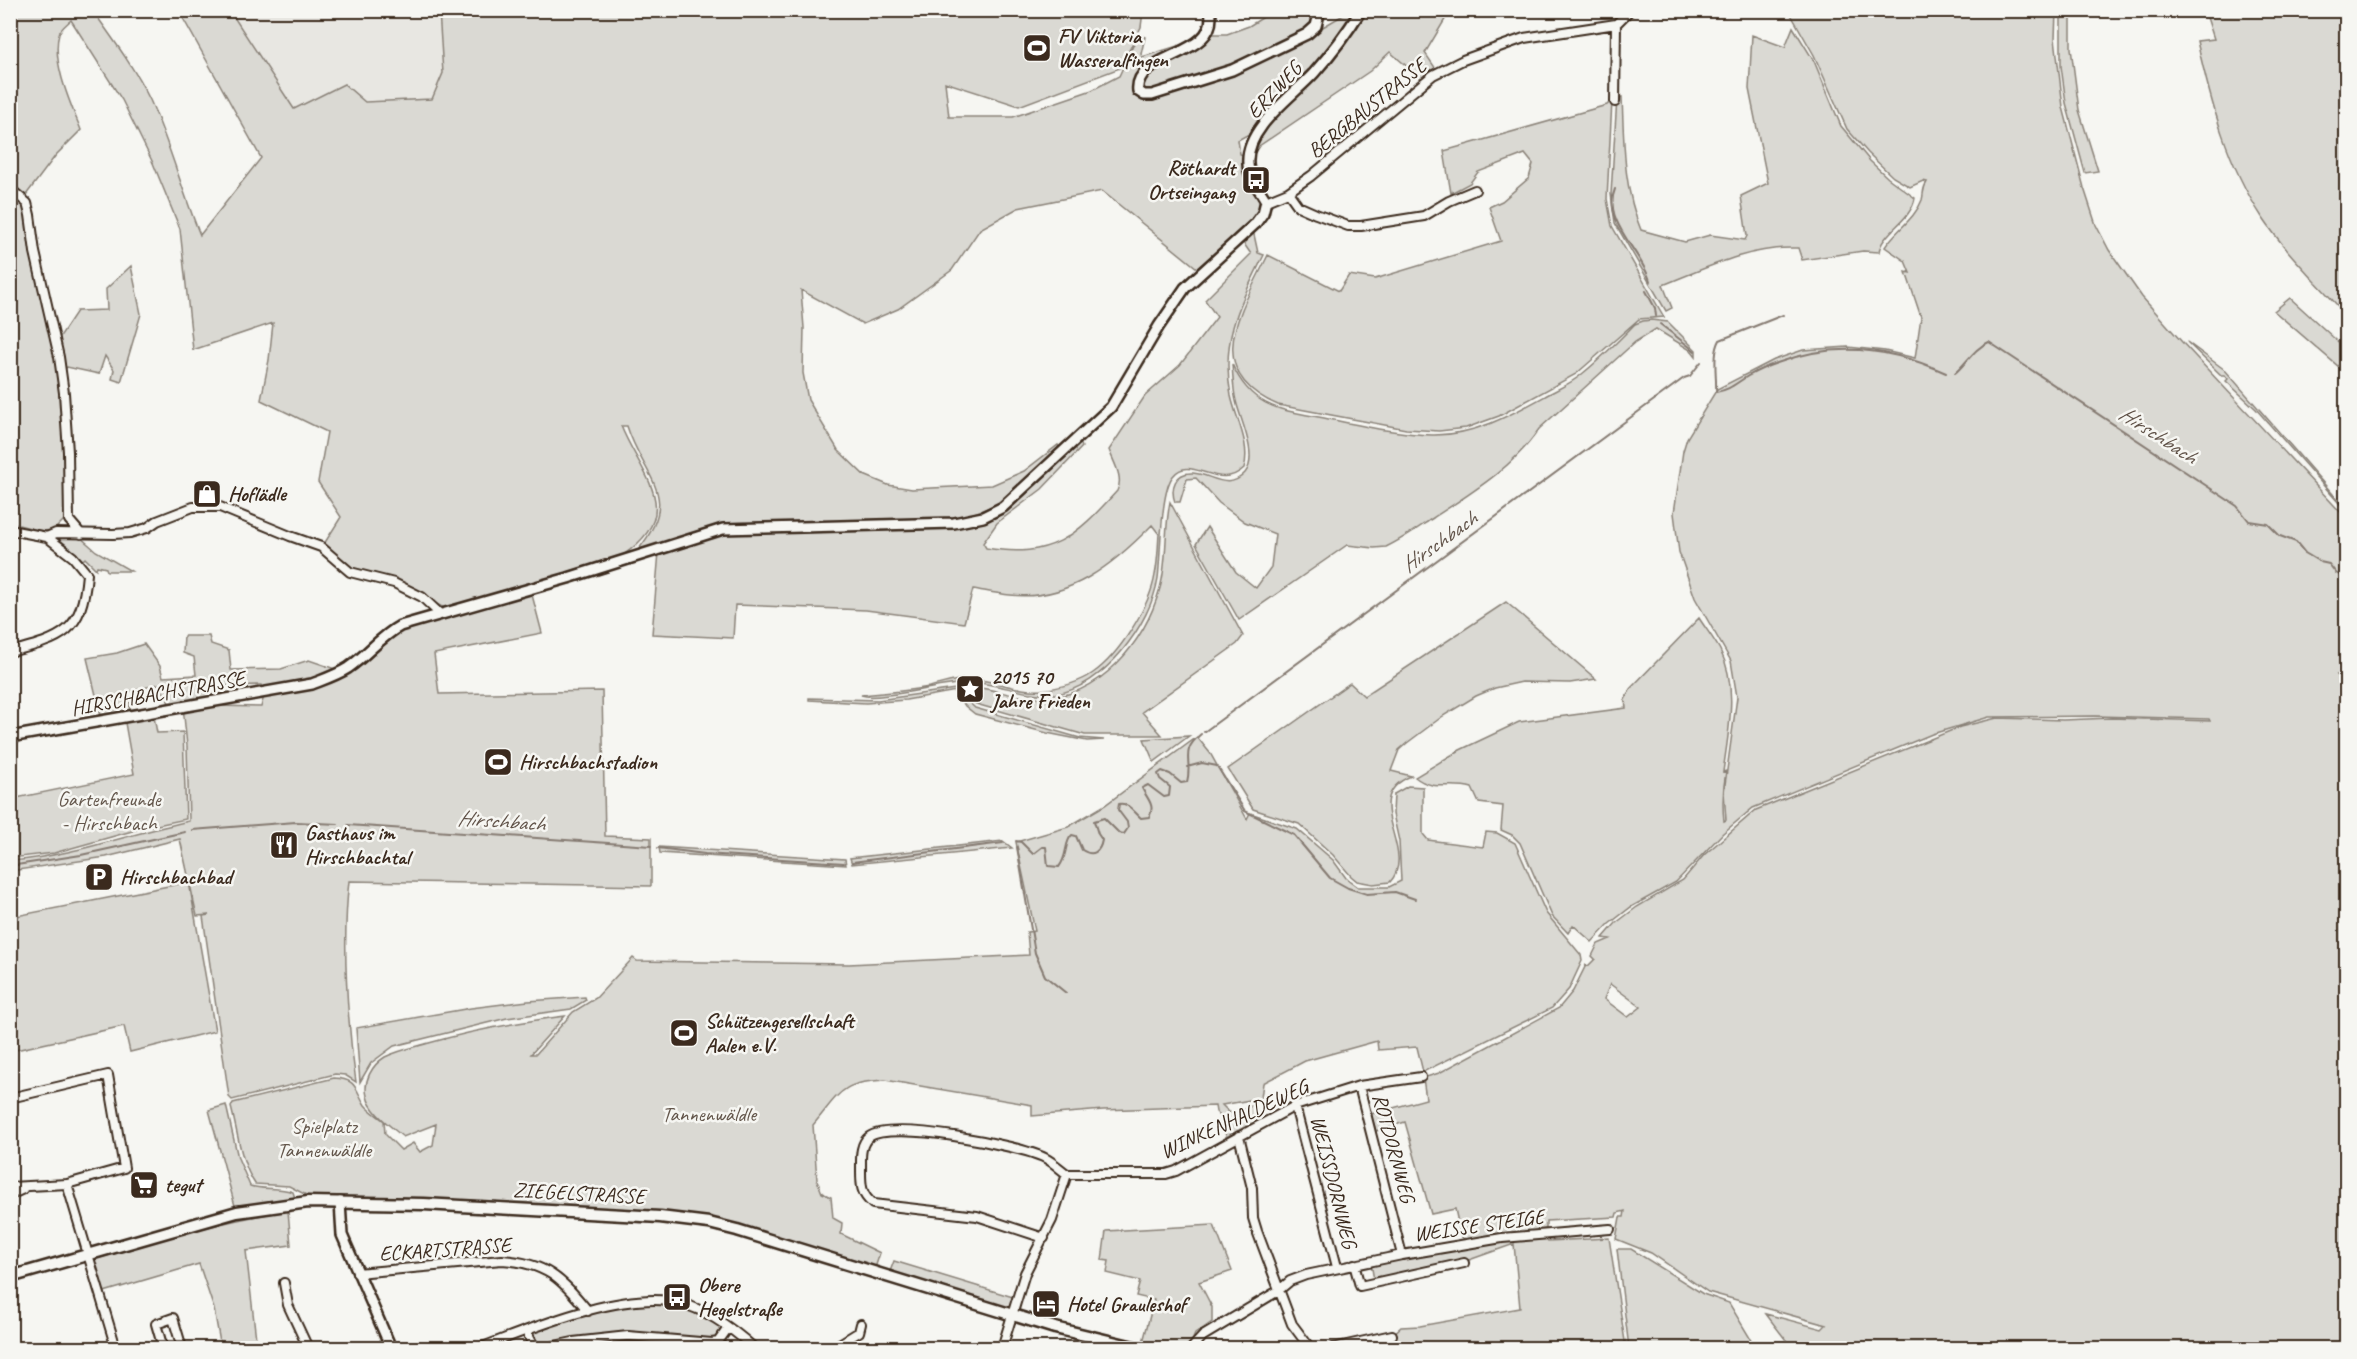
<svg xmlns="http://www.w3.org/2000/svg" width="2357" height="1359" viewBox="0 0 2357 1359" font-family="Caveat,sans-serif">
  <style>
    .built { fill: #e8e7e2 }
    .green { fill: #dad9d3; stroke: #8a8278; stroke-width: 1.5; fill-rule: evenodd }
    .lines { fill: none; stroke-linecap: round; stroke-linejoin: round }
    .stream { stroke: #857a71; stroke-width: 2 }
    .minor-casing { stroke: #3b2a1e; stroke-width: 12 }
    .tertiary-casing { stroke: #3b2a1e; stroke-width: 14 }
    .secondary-casing { stroke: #3b2a1e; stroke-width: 15 }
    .minor { stroke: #f6f6f2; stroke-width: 8 }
    .tertiary { stroke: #f6f6f2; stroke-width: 9 }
    .secondary { stroke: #f6f6f2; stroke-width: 10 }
    .rail { stroke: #3b2a1e; stroke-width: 2; stroke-dasharray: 9 4.5; stroke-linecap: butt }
    .labels { text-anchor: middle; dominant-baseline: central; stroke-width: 5; stroke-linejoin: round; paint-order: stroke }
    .poi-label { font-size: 21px; font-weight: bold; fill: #3b2a1e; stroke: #f6f6f2; text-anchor: start }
    .street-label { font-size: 21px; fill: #3b2a1e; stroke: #f6f6f2 }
    .park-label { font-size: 21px; fill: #63564b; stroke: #f6f6f2 }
    .water-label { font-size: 22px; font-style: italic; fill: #605248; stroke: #f6f6f2 }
  </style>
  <rect width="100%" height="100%" fill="#f6f6f2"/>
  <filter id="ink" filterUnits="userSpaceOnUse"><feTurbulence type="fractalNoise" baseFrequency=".0167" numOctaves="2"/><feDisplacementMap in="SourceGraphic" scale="12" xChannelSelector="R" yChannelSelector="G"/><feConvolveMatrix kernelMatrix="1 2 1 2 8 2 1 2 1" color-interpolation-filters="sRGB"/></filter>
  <g filter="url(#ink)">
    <!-- built -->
    <path class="built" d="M230,11H439L443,73L432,99L365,102L343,84L293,109Z"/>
    <!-- green -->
    <path class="green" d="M10,11H93C113,39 135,69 150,100C170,144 182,191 200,235L261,158L179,11H230L294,109L344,84L365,102L432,99L443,73L439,11H1143L1141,27L1120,68L1019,106L945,82L949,117H1013L1092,90L1119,76L1138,35L1145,37L1141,54L1142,57L1184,44L1209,34H1227L1249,26L1270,13L1268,11H1318L1316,31L1350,11H1450L1425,53L1436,69L1422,79L1390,52L1370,71L1259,146L1255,152L1253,147C1268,118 1294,97 1316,75L1308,70L1267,110L1249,134L1238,140L1240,154L1244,155C1244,159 1244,165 1244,169C1249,190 1267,193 1256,217L1197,268L1102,191L1018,208L980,229L952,270L898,309L863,324L801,290L804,328L803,373L808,400L838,450L864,475L888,485L912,489L992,485L1024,471L1058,445L1061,451L1001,503L969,515L937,519L720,530L691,539L688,535L638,550C683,495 643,478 627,426H621C640,474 687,512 623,555L447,609C436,605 429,597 418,593C396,583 369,579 348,566C339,560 333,551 324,544L341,517L318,482L327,432L261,400L269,360L273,323L193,350L180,229L153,163L122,100L71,20C67,24 60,29 59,34C51,61 71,105 81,130L56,155L26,195L11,187Z
      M1789,11H2056L2055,38L2063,107L2084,188L2096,225L2109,250L2142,297L2182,342L2346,518V672L2337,675L2346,682V1348H1792L1766,1314L1822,1329L1826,1325L1708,1292L1651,1253L1616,1239L1620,1217H1624L1625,1211L1617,1213L1616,1217L1546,1221V1229L1466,1241L1461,1236L1455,1209L1431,1214L1405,1122L1376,1131L1371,1114L1426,1099L1423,1078L1439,1073L1559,1008L1573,991L1586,965L1588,966L1595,959L1592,956L1598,944L1610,939L1603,938L1616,923L1637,907L1683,880L1704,855L1756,810L1960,727L1997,718L2063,720L2111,718L2210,721L2209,719L2095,716L1989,717L1932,734L1753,808L1723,833L1676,882L1631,907L1609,924L1592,942L1573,925L1568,933L1552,916L1520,843L1512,835L1501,830L1503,806L1479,803L1472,788C1452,782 1433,792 1415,777L1460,750L1519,722L1626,708L1625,700L1630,689L1699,618C1706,629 1714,639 1720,650C1739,687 1728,733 1723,772L1726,771C1723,788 1722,804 1724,821L1726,820L1724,792L1737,697L1731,661L1695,598L1679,552L1674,513L1683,451L1687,438L1717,389L1774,360L1803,350L1848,347L1885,351L1915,358L1921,317L1906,272L1910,273L1905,261L1885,247C1895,231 1915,219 1922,200C1924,193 1922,189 1927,182L1923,181L1910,187L1893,177L1868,153L1847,129L1814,55ZM1610,984L1641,1007L1628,1017L1604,999Z
      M2061,11H2071V48L2079,110L2098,171L2085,173L2066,103L2061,66Z
      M2205,11H2346V315C2319,284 2286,253 2262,217C2227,164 2211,103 2197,41L2214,39Z
      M1793,27L1814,61L1841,126L1870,161L1888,178L1915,198C1912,220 1881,233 1879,252L1863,251L1802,260L1798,248C1750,246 1706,268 1663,285L1672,308L1666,311L1615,223L1611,194L1617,98L1622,97C1624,142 1623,187 1641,230L1685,242L1710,235L1745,240L1747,236L1741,196L1768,183L1749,89L1752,35L1785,47Z
      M1612,100L1607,199L1612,226L1664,317L1639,319L1576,374L1499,416L1466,428L1439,431L1406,429L1278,405C1199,371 1242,310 1268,255L1339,291L1349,275L1375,279L1501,241L1489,207L1502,201L1529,178L1533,164L1525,154L1478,172L1470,183L1451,193L1444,151L1607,105Z
      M10,193L26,202L57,345L59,338L77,311L107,310L106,289L131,266L141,314L121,382L112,379L114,370L105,356L99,374L67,367L61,373L67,451L66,518L54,530L42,531L11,523Z
      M1253,230L1258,253L1264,255C1240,304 1220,339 1231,396C1236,419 1251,445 1244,468C1218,493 1191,453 1173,476C1160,492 1161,556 1158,578C1151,624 1103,688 1055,694C1026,697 1001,683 974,683C946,683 917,692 888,695C880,696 870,698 861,695C884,693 907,691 929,687C942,684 957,679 969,679C994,679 1017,692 1041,690C1058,688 1079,683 1093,673C1119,655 1150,606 1155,575C1158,561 1158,547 1159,534L1152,525C1114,564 1068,602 1010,595C998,594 985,591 973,589L964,623L866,610L735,605L733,638L652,634L659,552L719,535L747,532L818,528L925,529L990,519L1018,501L1080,442L1082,447L1042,489L997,523L983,543L986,548C1052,559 1075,537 1117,491C1124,478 1114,463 1109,450L1145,396L1180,365L1217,317L1205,300L1251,254L1242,241Z
      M2290,298L2346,349V373L2274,311Z
      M1651,320L1668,322L1696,350V356L1692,351L1656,329L1635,342L1539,429C1514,467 1471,493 1433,518C1418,528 1403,539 1386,547L1374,548L1347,545L1239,620L1196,544L1207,527L1236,572L1256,588L1271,567L1275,534L1245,522L1219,503L1196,478L1187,479L1180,502H1175C1170,488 1175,472 1193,473C1211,474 1228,492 1245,473C1259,457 1240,419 1236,401C1233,389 1233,376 1232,364C1251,408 1281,410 1324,418C1359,425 1396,434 1432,435C1474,436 1511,415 1547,395C1558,389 1572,383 1582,374C1601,359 1618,341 1635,324L1643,321Z
      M2187,342L2225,370L2346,509V511L2256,409L2226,381L2228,379L2225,375H2221Z
      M1170,502L1243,636L1237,644L1142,712L1162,735H1085L976,704L968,698L965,690L973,687C996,689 1018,699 1041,698C1100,698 1145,642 1160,588C1168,561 1164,530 1170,502Z
      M56,536L80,537L96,551L131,571H107L106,568L97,566L96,569L85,558L83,560Z
      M531,591L542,633L434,654L439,694L602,691L605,836L651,838V886L349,881C342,941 347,1022 356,1082L345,1075L335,1074L232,1100L229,1097L203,916L209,915L197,916L180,839L106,857L11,871V861C71,856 129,834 189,821L187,746L183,706L170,708L167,697L158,684L129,692L130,715L153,711L157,733L183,732L186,819L143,828L54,853L11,858V799L134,774L124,717L102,720L87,658L117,653L144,644L160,666L163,677L196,675L194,657L183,653L184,636H209L211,644L229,650L231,670L281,669L309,660L335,669L350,667L399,629ZM261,685L265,692L261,707L216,706L214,701L218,686Z
      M1506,602L1596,679L1570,683L1522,682L1495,688L1476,696L1443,716L1407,743L1399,750L1391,771L1411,776C1357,798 1419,851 1390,882L1373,884L1357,881L1351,876L1333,855L1299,824L1253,809L1228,769L1350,683L1364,696Z
      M955,689L975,708L1080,738L1104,740L1087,741L1047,733L975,714L965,706L956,691L906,700L866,703L809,700V698L878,700Z
      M1189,736L1154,762L1144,739Z
      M1197,737L1210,753L1247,819L1250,813L1297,829L1333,860L1346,878L1358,887H1389L1401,881L1399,841L1393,814L1394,794L1408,786L1423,787V834L1428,840L1483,847L1486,832L1497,833L1515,843L1546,913L1581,955L1582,961L1569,989L1552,1008L1423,1072L1417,1047L1378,1050L1377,1041L1305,1061L1263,1083L1261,1098L1222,1105L1229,1112L1235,1114L1253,1105L1261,1119L1226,1137L1222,1118L1216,1112L1215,1106L1103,1110L1032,1116V1105L885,1080C840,1082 840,1093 813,1125L817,1180L822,1193L831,1197L833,1218L842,1223L841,1234L880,1253L875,1268L671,1215L551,1205L379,1197H310L289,1186L255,1184C240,1161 238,1133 231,1107L233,1103L334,1078C357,1079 355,1089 365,1105C370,1111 378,1116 384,1121L385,1134L401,1150L413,1143L420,1152L433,1145L436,1124L403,1137C392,1127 370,1112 367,1096C363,1081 372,1065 385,1057C399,1050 415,1047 429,1043C474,1030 519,1022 565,1016L531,1054H536L573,1012L596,998L633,958L637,961L849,964L1029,955L1027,932L1035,931L1016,842L1068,827L1105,805Z
      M1003,841L1012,848L852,864L850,858Z
      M659,847L845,859L846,865L660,853Z
      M189,882L215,1031L130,1052L124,1026L11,1051V917Z
      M585,997L586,1000L571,1009L507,1018L394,1046L371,1063L360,1082L356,1028L471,1008L528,1001Z
      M226,1105L238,1158L250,1186C264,1190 279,1187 293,1192L295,1198L235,1206L209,1110Z
      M288,1211L291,1245L246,1251L257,1348H221L214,1309L199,1264L104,1292L93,1260C158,1241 221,1220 288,1211Z
      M1214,1225L1232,1271L1199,1282L1212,1307V1322L1195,1334L1189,1348H1151L1142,1346L1154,1300L1136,1296L1140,1281L1107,1273L1109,1261L1102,1260L1106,1231Z
      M1547,1234L1548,1241L1609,1238L1626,1348H1340L1392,1335L1401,1327L1420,1326L1520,1308L1514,1244L1469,1260L1374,1280L1371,1263Z
      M1617,1249H1631L1703,1294L1729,1303L1756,1348H1629Z
      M894,1261L1013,1297L1009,1311L889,1274Z
      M633,1301L681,1303L728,1328L718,1342L628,1336L545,1348H535L526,1331Z"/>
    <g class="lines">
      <!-- stream -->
      <path class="stream" d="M1615,189C1602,221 1642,252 1650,281
        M1646,291L1655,308L1656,316
        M1783,315L1720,340C1712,355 1717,375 1716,392C1730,390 1736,383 1748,376C1757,371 1768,366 1777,363C1834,341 1892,348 1946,373
        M1660,324L1695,351
        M1955,373C1967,363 1974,348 1989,342L2237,506L2249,521L2268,524L2280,536L2296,542L2305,553L2320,562L2329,564L2336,573L2346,579
        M1204,732L1684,378L1690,376L1701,362
        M1187,767L1202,763L1217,766L1245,811L1294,835L1330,878L1348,888L1367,894L1395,892L1415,899
        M348,825L651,846
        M192,830L296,822L338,824
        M1016,841L1021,842L1033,854L1042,847H1046L1048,866L1059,867C1068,856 1064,842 1072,835L1076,836L1082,850C1093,857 1100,852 1102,840L1098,834L1094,821L1104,818L1119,833L1124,834L1128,828L1127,822L1118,810L1119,804C1128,802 1134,812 1141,818L1149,817C1156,805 1147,799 1142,788L1148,785L1164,797L1169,796L1170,787L1160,779L1158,774L1162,771L1170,774L1181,783L1187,782C1193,760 1179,752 1201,734
        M1017,847L1035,953L1045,976L1066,993
        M658,848L705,854L844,863
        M852,862L1003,843
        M10,866L81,855L185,832"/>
      <!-- minor casing -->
      <g class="minor-casing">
        <path id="minor" d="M1615,102L1616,24
          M10,192H14L27,203L30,215L35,252L59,357L64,393L68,452L69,520L81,534
          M1288,192L1298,206L1316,214L1348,226H1361L1424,216L1449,201L1475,190
          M1266,201L1288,192L1311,176L1433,75L1463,60L1524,38L1616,24L1630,10
          M10,530L47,537L73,557L87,574C82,633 63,638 10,652
          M47,537L56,533L113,534L130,533L147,528L157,521L193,507H220L290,536L321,547L350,572L394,583L422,597L440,614
          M1359,1086L1402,1255
          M10,1098L108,1075L124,1168L67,1184L116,1348
          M1295,1106L1337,1267
          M1239,1136L1252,1188L1253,1218L1257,1231L1292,1324L1310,1348
          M10,1187L67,1184
          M10,1195L23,1189
          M1044,1238L977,1216L873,1204C860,1194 861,1183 861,1167C861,1157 860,1144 869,1137C891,1120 1019,1145 1045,1158C1053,1162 1060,1169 1067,1174
          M1354,1264L1360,1286L1464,1263
          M357,1273L502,1260C546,1263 561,1278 588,1311
          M284,1283L288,1305L308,1348
          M526,1331L535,1348
          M163,1348L156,1324L173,1318L182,1348
          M480,1348C532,1328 625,1289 680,1303C708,1310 734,1330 754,1348
          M545,1348L573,1342L628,1336L712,1343L718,1342L728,1328
          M833,1348L859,1332L861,1324
          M939,1348H944
          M1002,1348L1025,1273L1052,1220L1067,1174H1166L1176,1171L1295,1106L1359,1086L1421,1077
          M1192,1348L1203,1336L1278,1291L1290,1281L1306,1275L1402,1255L1502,1238L1610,1229
          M1333,1348L1392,1335"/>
      </g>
      <!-- tertiary casing -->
      <g class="tertiary-casing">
        <path id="tertiary" d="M1210,10C1221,58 1133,52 1138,91L1144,95H1152L1232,70L1307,34L1316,26L1320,10
          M10,737L312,684C325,679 337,675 348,668C367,655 380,637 400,626L568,578L723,529L954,523L983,517L1003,507L1111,407L1159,326L1185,288L1255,224L1263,213L1266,201C1260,189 1248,178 1248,164C1245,128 1292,97 1314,73C1331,54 1347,33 1361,10
          M340,1202L342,1235L391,1348"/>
      </g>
      <!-- secondary casing -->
      <g class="secondary-casing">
        <path id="secondary" d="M10,1277L237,1212L308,1202L424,1204L660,1217L709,1223L737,1230L1055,1328L1138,1348"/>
      </g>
      <!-- minor -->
      <use href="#minor" class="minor"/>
      <!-- tertiary -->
      <use href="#tertiary" class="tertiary"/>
      <!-- secondary -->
      <use href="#secondary" class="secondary"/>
      <!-- rail -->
      <path class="rail" d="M1233,10L1244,14L1265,11"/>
    </g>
  </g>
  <!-- icons -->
  <defs>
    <g id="stadium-square" transform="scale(1.5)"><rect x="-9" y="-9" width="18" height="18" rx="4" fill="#3b2a1e" stroke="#f6f6f2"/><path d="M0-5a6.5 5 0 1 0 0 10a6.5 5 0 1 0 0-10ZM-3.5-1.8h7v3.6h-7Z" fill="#fff"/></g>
    <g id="bus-square" transform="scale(1.5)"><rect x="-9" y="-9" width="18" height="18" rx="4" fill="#3b2a1e" stroke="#f6f6f2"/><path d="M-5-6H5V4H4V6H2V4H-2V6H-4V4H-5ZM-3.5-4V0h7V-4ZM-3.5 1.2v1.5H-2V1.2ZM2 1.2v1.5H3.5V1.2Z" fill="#fff"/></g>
    <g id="shop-square" transform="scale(1.5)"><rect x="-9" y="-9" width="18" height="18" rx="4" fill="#3b2a1e" stroke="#f6f6f2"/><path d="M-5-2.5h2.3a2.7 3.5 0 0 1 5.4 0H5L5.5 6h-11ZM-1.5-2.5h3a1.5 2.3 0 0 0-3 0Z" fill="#fff"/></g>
    <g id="sight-square" transform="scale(1.5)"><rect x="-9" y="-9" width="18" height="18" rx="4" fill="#3b2a1e" stroke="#f6f6f2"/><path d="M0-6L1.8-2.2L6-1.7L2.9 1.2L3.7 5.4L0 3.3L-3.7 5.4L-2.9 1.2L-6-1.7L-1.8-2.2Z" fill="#fff"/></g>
    <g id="restaurant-square" transform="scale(1.5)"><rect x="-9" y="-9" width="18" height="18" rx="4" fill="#3b2a1e" stroke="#f6f6f2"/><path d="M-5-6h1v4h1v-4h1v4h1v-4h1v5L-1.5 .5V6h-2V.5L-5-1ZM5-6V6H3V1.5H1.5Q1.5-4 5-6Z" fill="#fff"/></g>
    <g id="parking-square" transform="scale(1.5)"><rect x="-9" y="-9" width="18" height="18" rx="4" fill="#3b2a1e" stroke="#f6f6f2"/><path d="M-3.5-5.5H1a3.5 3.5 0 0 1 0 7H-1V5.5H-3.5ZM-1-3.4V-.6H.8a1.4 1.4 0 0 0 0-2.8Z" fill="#fff"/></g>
    <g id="supermarket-square" transform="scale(1.5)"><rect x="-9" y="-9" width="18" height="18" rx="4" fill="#3b2a1e" stroke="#f6f6f2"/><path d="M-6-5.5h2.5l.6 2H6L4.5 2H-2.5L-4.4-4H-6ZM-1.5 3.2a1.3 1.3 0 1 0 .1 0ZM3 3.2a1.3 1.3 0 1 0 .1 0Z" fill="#fff"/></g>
    <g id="hotel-square" transform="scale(1.5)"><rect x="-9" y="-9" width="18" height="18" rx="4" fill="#3b2a1e" stroke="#f6f6f2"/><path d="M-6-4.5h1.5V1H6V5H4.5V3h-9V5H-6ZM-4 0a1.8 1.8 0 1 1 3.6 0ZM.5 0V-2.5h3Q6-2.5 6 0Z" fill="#fff"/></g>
  </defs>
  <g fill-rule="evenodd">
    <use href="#stadium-square" x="1037" y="48"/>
    <use href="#bus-square" x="1256" y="180"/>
    <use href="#shop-square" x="207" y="494"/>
    <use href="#sight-square" x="970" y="689"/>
    <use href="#stadium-square" x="498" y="762"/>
    <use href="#restaurant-square" x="284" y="845"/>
    <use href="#parking-square" x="99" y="877"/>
    <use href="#stadium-square" x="684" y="1033"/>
    <use href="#supermarket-square" x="144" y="1185"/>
    <use href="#bus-square" x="677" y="1297"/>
    <use href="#hotel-square" x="1046" y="1304"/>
  </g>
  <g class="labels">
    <!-- poi labels -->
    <g class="poi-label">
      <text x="1058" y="36">FV Viktoria<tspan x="1058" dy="24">Wasseralfingen</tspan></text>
      <text x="1235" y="168" text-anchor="end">Röthardt<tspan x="1235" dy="24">Ortseingang</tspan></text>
      <text x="228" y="494">Hoflädle</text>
      <text x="991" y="677">2015 70<tspan x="991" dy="24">Jahre Frieden</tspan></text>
      <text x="519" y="762">Hirschbachstadion</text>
      <text x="305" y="833">Gasthaus im<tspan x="305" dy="24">Hirschbachtal</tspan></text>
      <text x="120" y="877">Hirschbachbad</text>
      <text x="705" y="1021">Schützengesellschaft<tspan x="705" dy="24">Aalen e.V.</tspan></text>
      <text x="165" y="1185">tegut</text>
      <text x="698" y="1285">Obere<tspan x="698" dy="24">Hegelstraße</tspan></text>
      <text x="1067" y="1304">Hotel Grauleshof</text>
    </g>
    <!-- street labels -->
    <g class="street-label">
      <text transform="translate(1274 90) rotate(-47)">ERZWEG</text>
      <text transform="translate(1367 108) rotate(-39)">BERGBAUSTRASSE</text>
      <text transform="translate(158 693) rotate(-10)">HIRSCHBACHSTRASSE</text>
      <text transform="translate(1234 1119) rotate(-25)">WINKENHALDEWEG</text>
      <text transform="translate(1394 1148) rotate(75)">ROTDORNWEG</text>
      <text transform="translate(1334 1182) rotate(76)">WEISSDORNWEG</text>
      <text transform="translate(579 1193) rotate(3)">ZIEGELSTRASSE</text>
      <text transform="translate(1479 1225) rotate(-8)">WEISSE STEIGE</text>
      <text transform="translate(445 1249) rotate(-4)">ECKARTSTRASSE</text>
    </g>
    <!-- park labels -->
    <g class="park-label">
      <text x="109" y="799">Gartenfreunde<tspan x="109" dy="24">- Hirschbach</tspan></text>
      <text x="709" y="1114">Tannenwäldle</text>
      <text x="324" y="1126">Spielplatz<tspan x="324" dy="24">Tannenwäldle</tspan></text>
    </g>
    <!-- water labels -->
    <g class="water-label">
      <text transform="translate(2158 435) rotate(33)">Hirschbach</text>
      <text transform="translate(1439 542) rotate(-36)">Hirschbach</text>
      <text transform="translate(501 821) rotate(4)">Hirschbach</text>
    </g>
  </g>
  <!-- margin -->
  <rect width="2357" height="1359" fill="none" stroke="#f6f6f2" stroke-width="36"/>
  <rect x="18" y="18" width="2321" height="1323" fill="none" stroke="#3b2a1e" stroke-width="2" filter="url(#ink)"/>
</svg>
